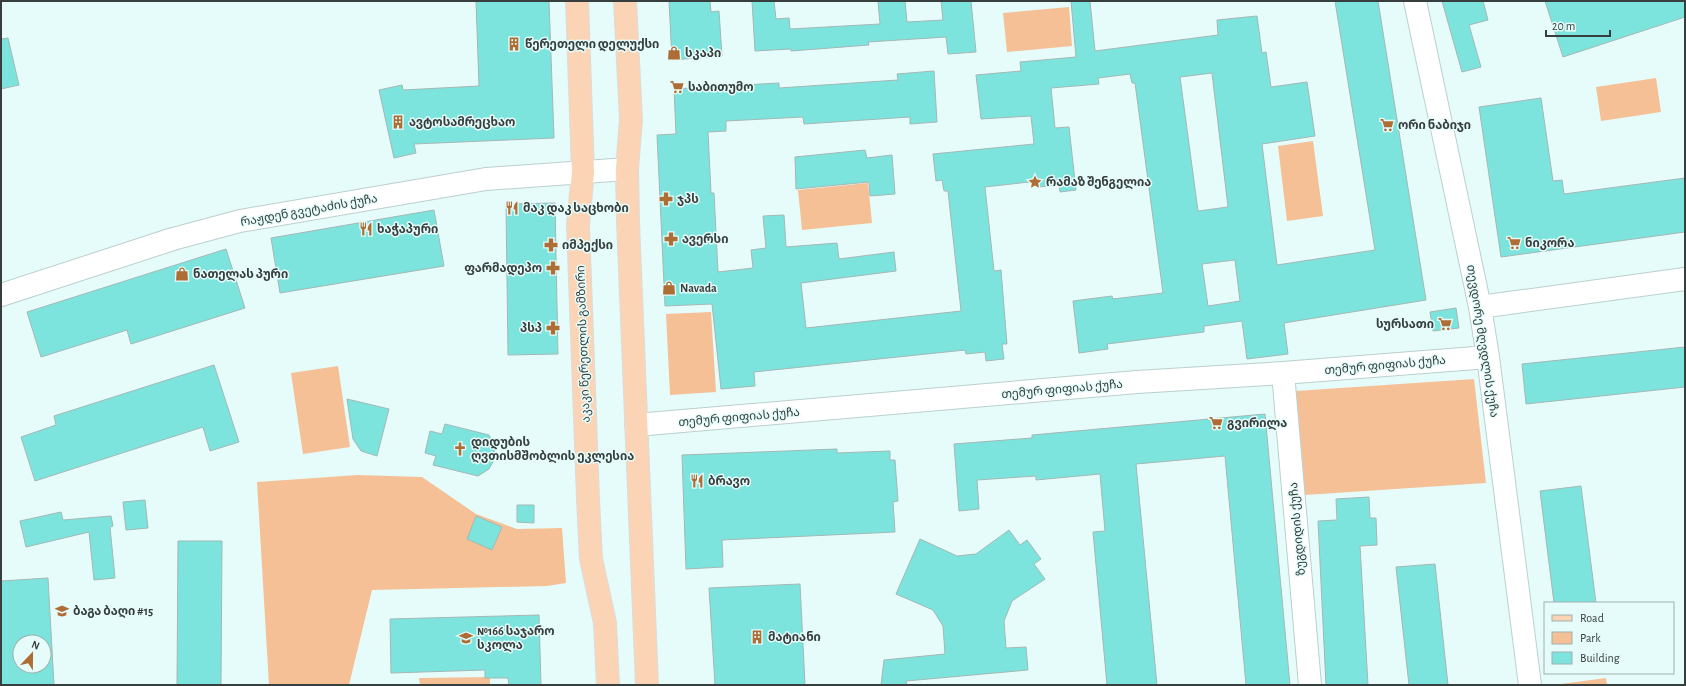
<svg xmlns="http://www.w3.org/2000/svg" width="1686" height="686" viewBox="0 0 1686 686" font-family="'Alegreya Sans','Noto Sans Georgian',sans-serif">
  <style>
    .green { fill: #f6c096 }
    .building { fill: #7ce4dd; stroke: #a3b8b6; fill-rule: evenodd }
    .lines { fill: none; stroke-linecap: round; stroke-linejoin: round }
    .minor-casing { stroke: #bbd0cd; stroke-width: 24 }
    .major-casing { stroke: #dbdcdc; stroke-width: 24 }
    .minor { stroke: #fff; stroke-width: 22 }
    .major { stroke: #fbd4b5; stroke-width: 22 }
    .labels { text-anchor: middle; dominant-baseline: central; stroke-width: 3; stroke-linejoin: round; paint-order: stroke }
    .poi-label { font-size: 12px; font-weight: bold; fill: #363f3e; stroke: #e6fcfa; text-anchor: start }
    .street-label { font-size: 12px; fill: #363f3e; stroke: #e6fcfa }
  </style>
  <rect width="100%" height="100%" fill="#e6fcfa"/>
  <!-- green -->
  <path class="green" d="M1069,7L1072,46L1007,52L1003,13Z
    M1656,78L1661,112L1601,121L1596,87Z
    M1313,141L1323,216L1287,221L1278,146Z
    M868,183L872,223L802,230L798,190Z
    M711,312L716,392L670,395L666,314Z
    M338,366L350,447L303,454L291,373Z
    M1474,379L1486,483L1305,495L1296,391Z
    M358,475L422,477L476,514L517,529L562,528L566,583L547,586L372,590L349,685H269L257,482Z
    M490,677V685H420L419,678Z
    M1606,678L1607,685H1553Z"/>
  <!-- building -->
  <path class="building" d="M476,1H549L554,138L414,144L416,153L394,158L379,90L402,85L403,90L479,86Z
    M669,1H710L711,12L719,11L722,56L672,60Z
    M752,1H774L776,19L789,18L790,29L880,24L878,1H905L907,22L943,20L941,1H971L976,52L948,54L946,37L868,42L869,45L791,51V49L755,51Z
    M1071,1H1090L1095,51L1218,35L1217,20L1257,16L1262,53L1266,52L1271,87L1307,82L1315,136L1262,144L1277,265L1375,250L1335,1H1378L1426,300L1284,323L1288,354L1247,359L1242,321L1204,326V332L1107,344L1108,349L1079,353L1073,301L1112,296L1113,299L1163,293L1135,83H1132L1130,74L1098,78L1099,84L1051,88L1055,128L1069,127L1076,190L1060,192L1059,185L1038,187V181L985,187L994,271L1001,270L1007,344H1002L1004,359L986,361L985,352L966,354L965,350L754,372L755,386L721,389L712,304L665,306L657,135L676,134L674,89L779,83V88L898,80L897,74L934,71L937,122L910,124V117L804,124L803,117L726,121V131L708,132L711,193H714L718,272L753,268L751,250L766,248L763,216L784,215L786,247L837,243L839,259L894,252L896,271L801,283L806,328L961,311L948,191H944L942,180L936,181L933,154L1034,144L1031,116L981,119L976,75L1021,71L1020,62L1076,57ZM1212,73L1228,207L1198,211L1180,77ZM1235,260L1240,301L1208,306L1202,264Z
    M1442,1H1483L1488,20L1469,25L1481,67L1462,72Z
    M1545,1H1685V17L1563,57Z
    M8,38L19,85L1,89V39Z
    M1541,98L1553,181L1562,180L1564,194L1685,178V232L1501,257L1479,107Z
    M865,150L867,158L892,155L895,194L870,196L869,182L796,189L795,157Z
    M555,203L558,354L508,355L506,204Z
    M434,210L444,266L280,293L271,238Z
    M226,249L245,308L131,344L127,330L41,357L27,312Z
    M1456,308L1459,328L1433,331L1430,312Z
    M1685,347V387L1526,404L1522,364Z
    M214,365L239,442L210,451L203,427L35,481L21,437L56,425L54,416Z
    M347,399L389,409L377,456L361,451L353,439Z
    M1265,414L1290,685H1246L1225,456L1136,464L1157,685H1107L1093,532L1105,531L1100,474L1036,480V476L977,480L979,509L959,511L954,444L1032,438V435Z
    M445,424L489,435L494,445L495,458L489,469L478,476L433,465L436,456L425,453L430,431L442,434Z
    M837,449V453L890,451V460H895L898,501L893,502L895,532L722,540L723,567L686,569L682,455Z
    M1581,486L1596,603H1554L1540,491Z
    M1369,497L1370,518H1376L1377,545L1360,546L1368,685H1326L1318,521L1337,520L1336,499Z
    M145,500L148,528L126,530L123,502Z
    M517,505H534V523L517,522Z
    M61,512L63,520L111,516L113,526L110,527L115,578L94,580L89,532L26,547L20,521Z
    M476,516L502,527L492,550L467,539Z
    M1009,530L1020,545L1027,540L1041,559L1034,564L1045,579L1012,601L1004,621L1006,648L1026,647L1028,670L906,681L907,685H881L884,660L945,654L943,626L933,610L896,594L920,539L957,556L976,554Z
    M178,541H222L221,685H177Z
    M1435,564L1448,685H1409L1396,567Z
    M48,578L54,685H1V581ZM20,642H44V666H20Z
    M800,584L805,685H715L709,588Z
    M539,615L541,685H509L508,678H485V670L391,673L390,619Z"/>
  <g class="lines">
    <!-- minor casing -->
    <g class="minor-casing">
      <path id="minor" d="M1415,1L1480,307L1488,357L1530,685
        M1,295L173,239L240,221L486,179L627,169
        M1480,307L1685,279
        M1283,373L1310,685
        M636,425L1137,382L1283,373L1488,357"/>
    </g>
    <!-- major casing -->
    <g class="major-casing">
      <path id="major" d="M577,1L583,172L578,225L588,499L591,559L605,623L608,685
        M625,1L631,120L627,169L628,222L647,685"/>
    </g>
    <!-- minor -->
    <use href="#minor" class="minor"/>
    <!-- major -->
    <use href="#major" class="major"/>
  </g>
  <!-- icons -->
  <defs>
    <g id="building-bare" transform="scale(1.08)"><path d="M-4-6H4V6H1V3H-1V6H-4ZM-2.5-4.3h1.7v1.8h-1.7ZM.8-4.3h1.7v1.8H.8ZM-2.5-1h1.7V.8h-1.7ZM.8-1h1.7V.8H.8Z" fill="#ad6d35" stroke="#e6fcfa" stroke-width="2.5" paint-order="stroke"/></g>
    <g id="shop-bare" transform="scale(1.08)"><path d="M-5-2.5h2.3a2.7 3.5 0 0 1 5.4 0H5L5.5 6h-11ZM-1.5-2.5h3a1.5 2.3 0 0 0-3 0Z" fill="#ad6d35" stroke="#e6fcfa" stroke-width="2.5" paint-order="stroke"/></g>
    <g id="supermarket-bare" transform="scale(1.08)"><path d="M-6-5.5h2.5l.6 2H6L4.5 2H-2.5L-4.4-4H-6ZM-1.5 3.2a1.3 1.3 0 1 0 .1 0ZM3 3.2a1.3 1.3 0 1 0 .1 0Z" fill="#ad6d35" stroke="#e6fcfa" stroke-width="2.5" paint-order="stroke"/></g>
    <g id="sight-bare" transform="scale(1.08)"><path d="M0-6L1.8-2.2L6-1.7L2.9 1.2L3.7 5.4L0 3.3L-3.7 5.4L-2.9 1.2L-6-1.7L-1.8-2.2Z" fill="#ad6d35" stroke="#e6fcfa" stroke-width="2.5" paint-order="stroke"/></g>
    <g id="pharmacy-bare" transform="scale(1.08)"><path d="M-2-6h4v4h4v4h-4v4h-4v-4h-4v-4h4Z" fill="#ad6d35" stroke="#e6fcfa" stroke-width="2.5" paint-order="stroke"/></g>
    <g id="restaurant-bare" transform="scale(1.08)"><path d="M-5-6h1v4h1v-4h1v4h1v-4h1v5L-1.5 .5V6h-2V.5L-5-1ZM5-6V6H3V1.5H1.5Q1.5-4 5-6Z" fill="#ad6d35" stroke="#e6fcfa" stroke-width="2.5" paint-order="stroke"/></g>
    <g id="church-bare" transform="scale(1.08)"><path d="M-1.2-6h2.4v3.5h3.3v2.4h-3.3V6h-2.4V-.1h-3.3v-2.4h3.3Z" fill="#ad6d35" stroke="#e6fcfa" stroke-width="2.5" paint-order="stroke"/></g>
    <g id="school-bare" transform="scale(1.08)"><path d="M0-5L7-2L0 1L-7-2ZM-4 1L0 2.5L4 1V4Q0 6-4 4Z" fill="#ad6d35" stroke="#e6fcfa" stroke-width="2.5" paint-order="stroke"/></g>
  </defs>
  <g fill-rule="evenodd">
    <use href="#building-bare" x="514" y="44"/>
    <use href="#shop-bare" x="674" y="53"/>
    <use href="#supermarket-bare" x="677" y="87"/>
    <use href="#building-bare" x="398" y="122"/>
    <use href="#supermarket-bare" x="1387" y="125"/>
    <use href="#sight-bare" x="1035" y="182"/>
    <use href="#pharmacy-bare" x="666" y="199"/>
    <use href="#restaurant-bare" x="512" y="208"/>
    <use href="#restaurant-bare" x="366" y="229"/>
    <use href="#pharmacy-bare" x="671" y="239"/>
    <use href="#supermarket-bare" x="1514" y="243"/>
    <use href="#pharmacy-bare" x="551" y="245"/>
    <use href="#pharmacy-bare" x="553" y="268"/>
    <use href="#shop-bare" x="182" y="274"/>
    <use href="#shop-bare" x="669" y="288"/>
    <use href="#supermarket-bare" x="1445" y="324"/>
    <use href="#pharmacy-bare" x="553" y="328"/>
    <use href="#supermarket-bare" x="1216" y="423"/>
    <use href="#church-bare" x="460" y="449"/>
    <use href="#restaurant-bare" x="697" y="481"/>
    <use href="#school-bare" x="62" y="611"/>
    <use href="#building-bare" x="757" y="637"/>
    <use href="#school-bare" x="466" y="638"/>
  </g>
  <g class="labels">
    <!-- poi labels -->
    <g class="poi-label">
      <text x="525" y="44">წერეთელი დელუქსი</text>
      <text x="685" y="53">სკაპი</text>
      <text x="688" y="87">საბითუმო</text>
      <text x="409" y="122">ავტოსამრეცხაო</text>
      <text x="1398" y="125">ორი ნაბიჯი</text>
      <text x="1046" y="182">რამაზ შენგელია</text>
      <text x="677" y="199">ჯპს</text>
      <text x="523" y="208">მაკ დაკ საცხობი</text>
      <text x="377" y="229">ხაჭაპური</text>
      <text x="682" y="239">ავერსი</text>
      <text x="1525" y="243">ნიკორა</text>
      <text x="562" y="245">იმპექსი</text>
      <text x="542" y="268" text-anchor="end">ფარმადეპო</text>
      <text x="193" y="274">ნათელას პური</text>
      <text x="680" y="288">Navada</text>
      <text x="1434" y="324" text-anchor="end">სურსათი</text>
      <text x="542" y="328" text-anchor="end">პსპ</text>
      <text x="1227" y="423">გვირილა</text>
      <text x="471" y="442">დიდუბის<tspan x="471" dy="14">ღვთისმშობლის ეკლესია</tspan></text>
      <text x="708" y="481">ბრავო</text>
      <text x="73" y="611">ბაგა ბაღი #15</text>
      <text x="477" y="631">№166 საჯარო<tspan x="477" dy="14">სკოლა</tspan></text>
      <text x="768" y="637">მატიანი</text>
    </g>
    <!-- street labels -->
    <g class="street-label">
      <text transform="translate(309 210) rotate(-10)">რაჟდენ გვეტაძის ქუჩა</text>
      <text transform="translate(1483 341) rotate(81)">თევდორე მღვდლის ქუჩა</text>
      <text transform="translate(583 344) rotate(-92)">აკაკი წერეთლის გამზირი</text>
      <text transform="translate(1385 365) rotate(-5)">თემურ ფიფიას ქუჩა</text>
      <text transform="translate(1062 389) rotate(-5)">თემურ ფიფიას ქუჩა</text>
      <text transform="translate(739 417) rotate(-5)">თემურ ფიფიას ქუჩა</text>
      <text transform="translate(1297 529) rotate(-95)">ზუგდიდის ქუჩა</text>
    </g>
  </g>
  <!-- border -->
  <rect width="1686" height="686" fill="none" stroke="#363f3e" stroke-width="4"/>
  <!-- legend -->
  <rect x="1544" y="602" width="130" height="72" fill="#e6fcfa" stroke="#a0b0af"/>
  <rect x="1552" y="615" width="20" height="6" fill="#fbd4b5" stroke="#a0b0af"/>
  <text x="1580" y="622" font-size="12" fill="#363f3e">Road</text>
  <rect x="1552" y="632" width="20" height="12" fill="#f6c096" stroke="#a0b0af"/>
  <text x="1580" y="642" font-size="12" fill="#363f3e">Park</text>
  <rect x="1552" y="652" width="20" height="12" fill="#7ce4dd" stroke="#a0b0af"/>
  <text x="1580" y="662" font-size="12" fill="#363f3e">Building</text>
  <!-- north arrow -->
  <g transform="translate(32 654) rotate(22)"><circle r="19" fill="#e6fcfa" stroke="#a0b0af"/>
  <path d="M0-3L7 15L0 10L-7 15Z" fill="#ad6d35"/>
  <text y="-6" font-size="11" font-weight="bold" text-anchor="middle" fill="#363f3e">N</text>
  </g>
  <!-- scale -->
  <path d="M1546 30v6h64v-6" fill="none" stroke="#363f3e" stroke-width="2"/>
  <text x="1552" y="30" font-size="12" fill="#363f3e" stroke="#e6fcfa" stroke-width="3" paint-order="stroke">20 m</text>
</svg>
